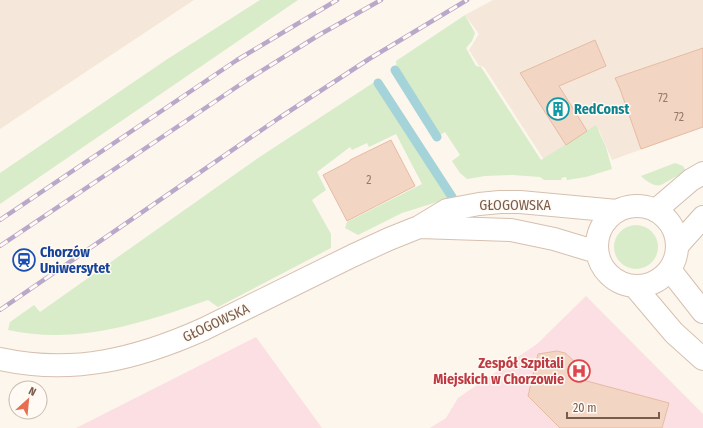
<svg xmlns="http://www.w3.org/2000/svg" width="703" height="428" viewBox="0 0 703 428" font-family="'Fira Sans Condensed',sans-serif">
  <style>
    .residential { fill: #f5e8da }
    .medical { fill: #fbdfe3 }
    .green { fill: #d8ecc9 }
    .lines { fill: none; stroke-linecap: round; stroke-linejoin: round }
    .stream { stroke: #a5d3da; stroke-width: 9 }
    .building { fill: #f3d5c3; stroke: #e6bba3 }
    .street-casing { stroke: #d1beb0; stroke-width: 24 }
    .secondary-casing { stroke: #d6c0b0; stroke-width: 24 }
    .street { stroke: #fff; stroke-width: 22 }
    .secondary { stroke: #fff; stroke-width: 22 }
    .rail-casing { stroke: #b9a8c9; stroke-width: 4.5 }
    .rail { stroke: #fffaf3; stroke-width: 3; stroke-dasharray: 9; stroke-linecap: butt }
    .labels { text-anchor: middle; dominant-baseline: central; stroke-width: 3; stroke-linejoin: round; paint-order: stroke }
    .number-label { font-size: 12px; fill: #987a6a }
    .culture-label { font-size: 14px; font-weight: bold; fill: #0d838f; stroke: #fffaf3; text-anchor: start }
    .street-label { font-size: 14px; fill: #7a5c4d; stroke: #fffaf3 }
    .transit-label { font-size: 14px; font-weight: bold; fill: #164399; stroke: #fffaf3; text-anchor: start }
    .health-label { font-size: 14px; font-weight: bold; fill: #be3a42; stroke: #fffaf3; text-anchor: end }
  </style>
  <rect width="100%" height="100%" fill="#fdf6ec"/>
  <!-- residential -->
  <path class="residential" d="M0,0H194L0,129Z
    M493,0H703V127L612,160L599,130L544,160L484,67L479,66L469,50L479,34L465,15Z"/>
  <!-- medical -->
  <path class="medical" d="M586,296L703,414V428H430L446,418L458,398L537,344Z
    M256,337L322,428H76Z"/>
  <!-- green -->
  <path class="green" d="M260,0H298L0,204V173L166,60Z
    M465,15L475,33L472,41L466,48L476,66L481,67L541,160L596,125L606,147L612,169L586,177L567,180L566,177L561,178L562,180H544L540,177L512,175L485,176L467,179L460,173L452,161L460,155L445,132L438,136L397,72L396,61Z
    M376,81L450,198L402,213L358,235L345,228L347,222L422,184L396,134L369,147L367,143L352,150L350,147L317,172L326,190L312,200L331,234V248L218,307L208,300C143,323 78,345 8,330L10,322L34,305L40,312L258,158Z
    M675,163L683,166L686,171L661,185C654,187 646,181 641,176Z
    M614 247a22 22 0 1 1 44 0a22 22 0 1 1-44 0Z"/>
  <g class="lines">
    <!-- stream -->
    <path class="stream" d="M395,70L437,137
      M378,83L452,197"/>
  </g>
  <!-- building -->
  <path class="building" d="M595,40L606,66L559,86L587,131L566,145L520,73Z
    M703,48V127L641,149L620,89L615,78Z
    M391,140L415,186L347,221L323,175L350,161V160Z
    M557,351L565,353L573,360L583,380L669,403L662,428H560L528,396L538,354Z"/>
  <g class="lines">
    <!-- street casing -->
    <g class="street-casing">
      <path id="street" d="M656,210L691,180L703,173
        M678,245L703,217"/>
    </g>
    <!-- secondary casing -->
    <g class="secondary-casing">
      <path id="secondary" d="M597 246a40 40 0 1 1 80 0a40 40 0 1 1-80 0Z
        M419,227L511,230L554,239L597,252
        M670,270L703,312
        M635,287L674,333L703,359
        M0,359C73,375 137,359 204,329L352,256L389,239L419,227L447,210L479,204L500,202H520L617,211"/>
    </g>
    <!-- street -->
    <use href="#street" class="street"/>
    <!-- secondary -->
    <use href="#secondary" class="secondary"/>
    <!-- rail casing -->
    <g class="rail-casing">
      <path id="rail" d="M0,220L237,60L337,0
        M0,246L247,80L319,35L381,0
        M0,310L279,118L369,59L467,0"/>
    </g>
    <!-- rail -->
    <use href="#rail" class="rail"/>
  </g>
  <!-- icons -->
  <defs>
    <g id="building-ring" transform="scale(1.15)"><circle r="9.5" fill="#fffaf3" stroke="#0f9aa8" stroke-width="1.5"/><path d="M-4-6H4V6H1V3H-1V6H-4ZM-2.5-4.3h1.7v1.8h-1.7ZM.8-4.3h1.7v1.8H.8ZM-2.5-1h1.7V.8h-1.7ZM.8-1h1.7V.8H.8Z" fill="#0f9aa8"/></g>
    <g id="station-ring" transform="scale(1.15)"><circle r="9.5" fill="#fffaf3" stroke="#1a4fb4" stroke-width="1.5"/><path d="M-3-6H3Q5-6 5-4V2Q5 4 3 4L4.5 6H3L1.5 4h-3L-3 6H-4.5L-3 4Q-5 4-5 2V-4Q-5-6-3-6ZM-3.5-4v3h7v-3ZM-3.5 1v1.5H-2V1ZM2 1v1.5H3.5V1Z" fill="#1a4fb4"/></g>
    <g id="hospital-ring" transform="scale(1.15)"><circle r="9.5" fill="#fffaf3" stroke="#e0444e" stroke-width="1.5"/><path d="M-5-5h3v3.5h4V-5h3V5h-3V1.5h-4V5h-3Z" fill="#e0444e"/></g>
  </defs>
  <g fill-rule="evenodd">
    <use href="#building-ring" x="558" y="109"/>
    <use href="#station-ring" x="24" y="260"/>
    <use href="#hospital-ring" x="579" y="371"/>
  </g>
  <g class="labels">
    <!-- number labels -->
    <g class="number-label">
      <text x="663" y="98">72</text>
      <text x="679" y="117">72</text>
      <text x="369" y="180">2</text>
    </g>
    <!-- culture labels -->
    <g class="culture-label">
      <text x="574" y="109">RedConst</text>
    </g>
    <!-- street labels -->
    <g class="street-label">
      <text x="515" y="205">GŁOGOWSKA</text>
      <text transform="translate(216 323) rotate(-25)">GŁOGOWSKA</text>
    </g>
    <!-- transit labels -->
    <g class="transit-label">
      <text x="40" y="252">Chorzów<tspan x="40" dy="16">Uniwersytet</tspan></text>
    </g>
    <!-- health labels -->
    <g class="health-label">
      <text x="564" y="363">Zespół Szpitali<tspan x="564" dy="16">Miejskich w Chorzowie</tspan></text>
    </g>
  </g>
  <!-- north arrow -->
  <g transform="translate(28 400) rotate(27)"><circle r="19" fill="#fffaf3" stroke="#cabbb1"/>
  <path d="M0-3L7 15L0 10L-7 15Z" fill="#e76f51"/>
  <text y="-6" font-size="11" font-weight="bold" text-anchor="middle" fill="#7a5c4d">N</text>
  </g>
  <!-- scale -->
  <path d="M567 412v6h92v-6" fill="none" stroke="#7a5c4d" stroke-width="2"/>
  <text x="573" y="412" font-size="12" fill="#7a5c4d" stroke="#fffaf3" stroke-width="3" paint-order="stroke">20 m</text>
</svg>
